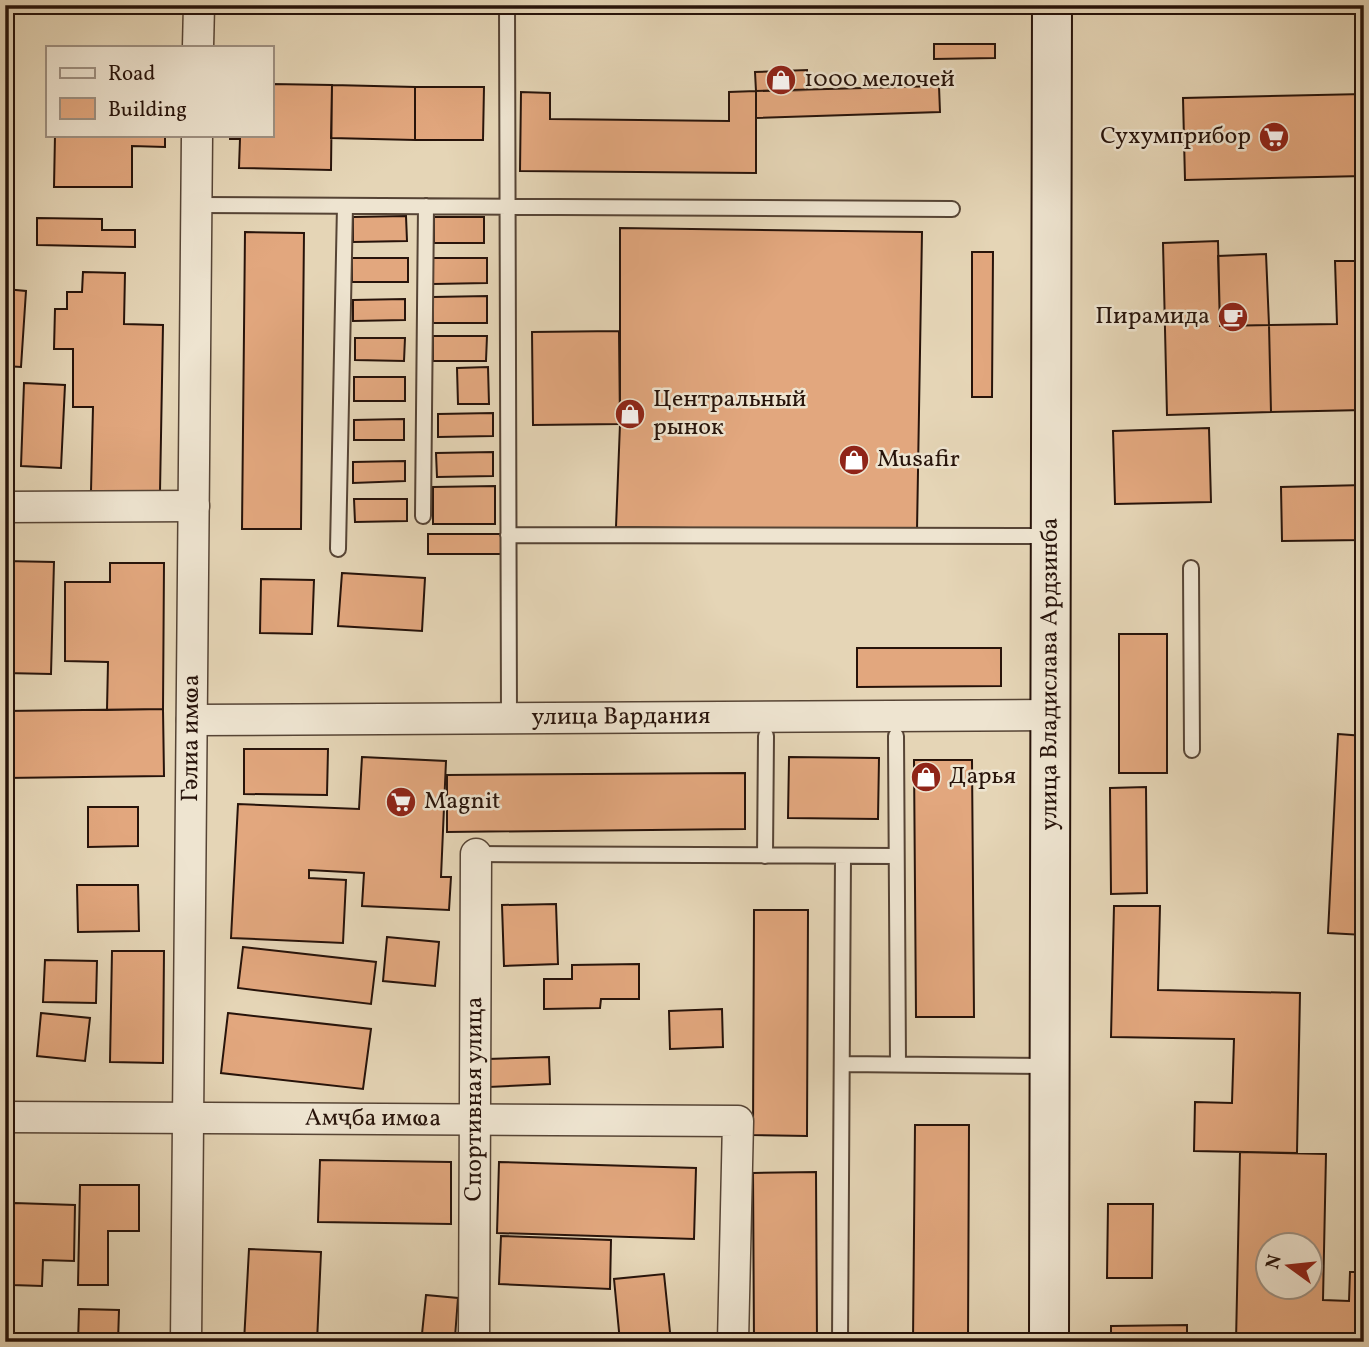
<svg xmlns="http://www.w3.org/2000/svg" width="1369" height="1347" viewBox="0 0 1369 1347" font-family="Vollkorn,serif">
  <style>
    .building { fill: #e2a77e; stroke: #27130a; stroke-width: 2; fill-rule: evenodd }
    .lines { fill: none; stroke-linecap: round; stroke-linejoin: round }
    .service-casing { stroke: #564435; stroke-width: 18 }
    .minor-casing { stroke: #564435; stroke-width: 33 }
    .secondary-casing { stroke: #27130a; stroke-width: 42 }
    .service { stroke: #eee4d0; stroke-width: 14 }
    .minor { stroke: #eee4d0; stroke-width: 30 }
    .secondary { stroke: #eee4d0; stroke-width: 38 }
    .labels { text-anchor: middle; dominant-baseline: central; stroke-width: 5; stroke-linejoin: round; paint-order: stroke }
    .poi-label { font-size: 24px; fill: #27130a; stroke: #eee4d0; text-anchor: start }
    .street-label { font-size: 24px; fill: #27130a; stroke: #eee4d0 }
  </style>
  <rect width="100%" height="100%" fill="#e5d5b6"/>
  <filter id="stains"><feTurbulence type="fractalNoise" baseFrequency=".00286" numOctaves="4"/><feColorMatrix values="0 0 0 0 .2 0 0 0 0 .09 0 0 0 0 .02 0 0 0 .5 -.17"/></filter>
  <radialGradient id="worn" r=".72"><stop offset=".6" stop-color="#630" stop-opacity="0"/><stop offset="1" stop-color="#630" stop-opacity=".3"/></radialGradient>
  <!-- building -->
  <path class="building" d="M934,44H995V58L934,59Z
    M807,70V90L756,91L755,72Z
    M271,84L332,85L331,170L239,168L240,139H230V135H271Z
    M332,85L415,87V140L331,138Z
    M939,86L940,112L756,118V91Z
    M415,87H484L483,140H415Z
    M756,91V173L520,171L521,92L550,93V119L729,121V92Z
    M1364,94V176L1185,180L1183,98Z
    M55,135H165V147L132,146V187H54Z
    M406,216L407,241L353,242V217Z
    M434,217H484V243H434Z
    M37,218L102,219V230H135V247L37,245Z
    M620,228L922,232L917,531L616,527L620,424Z
    M245,232L304,233L301,529H242Z
    M1218,241L1220,326L1269,325L1271,412L1167,415L1163,243Z
    M972,252H993L992,397H972Z
    M1266,254L1269,325L1220,326L1218,256Z
    M352,258H408V282H352Z
    M433,258H487V283L433,284Z
    M1335,261H1364V410L1271,412L1269,325L1337,324Z
    M83,272L125,273L124,324L163,325L160,492L91,491L93,407H73V349H54L55,309H67V292H82Z
    M5,289L26,291L21,367L5,366Z
    M487,296V323H433V297Z
    M405,299V320L353,321V300Z
    M619,331L620,424L533,425L532,332Z
    M433,336H487L486,361H433Z
    M355,338H405L404,361L355,360Z
    M488,367L489,404H458L457,368Z
    M354,377H405V401H354Z
    M24,383L65,385L61,468L21,466Z
    M493,413V436L438,437V414Z
    M404,419V440H354V420Z
    M1209,428L1211,502L1115,504L1113,431Z
    M493,452V476L437,477L436,453Z
    M405,461V481L353,483V462Z
    M1364,485V540L1282,541L1281,487Z
    M495,486V524H433V487Z
    M354,499H407V521L355,522Z
    M428,534H501V554H428Z
    M5,561L54,562L51,674L5,673Z
    M110,563H164L163,709L107,710L108,662L65,661V582H110Z
    M342,573L425,578L422,631L338,626Z
    M261,579L314,580L312,634L260,633Z
    M1119,634H1167V773H1119Z
    M857,648H1001V686L857,687Z
    M163,709L164,776L5,778V711Z
    M1338,734L1364,736V935L1328,933Z
    M244,749H328L327,795L244,794Z
    M362,757L446,761L441,877H451L449,910L362,906L364,873L309,870V878L346,880L343,943L231,938L238,804L359,809Z
    M789,757L879,758L878,819L788,818Z
    M914,760H972L974,1017H916Z
    M745,773V829L447,832V775Z
    M1146,787L1147,893L1111,894L1110,788Z
    M88,807H138V846L88,847Z
    M77,885H138L139,931L78,932Z
    M556,904L558,964L504,966L502,905Z
    M1114,906H1160L1158,990L1300,993L1297,1153L1194,1151L1195,1102L1232,1103L1234,1039L1111,1037Z
    M754,910H808L807,1136L753,1135Z
    M387,937L439,942L435,986L383,981Z
    M243,947L376,962L371,1004L238,988Z
    M112,951H164L163,1063L110,1062Z
    M45,960L97,961L96,1003L43,1002Z
    M639,964V999H601L600,1008L544,1009V979H572V965Z
    M722,1009L723,1047L670,1049L669,1011Z
    M41,1013L90,1018L85,1061L37,1056Z
    M228,1013L371,1029L363,1089L221,1073Z
    M549,1057L550,1084L489,1087L488,1059Z
    M915,1125H969L968,1342H913Z
    M1240,1152L1326,1154L1323,1300L1349,1301L1350,1272H1364V1342H1236ZM1268,1246H1310V1288H1268Z
    M320,1160L451,1162V1224L318,1222Z
    M499,1162L696,1168L694,1239L497,1233Z
    M816,1172L817,1342H754L753,1173Z
    M80,1185H139V1231H108V1285H78Z
    M14,1203L75,1205L74,1261L43,1260L42,1286L12,1285Z
    M1108,1204H1153L1152,1278H1107Z
    M501,1236L611,1240L610,1289L499,1284Z
    M249,1249L321,1252L317,1342H244Z
    M664,1274L671,1342H620L614,1279Z
    M426,1295L458,1298L455,1337L422,1334Z
    M79,1309L119,1310L118,1342H78Z
    M1187,1325V1342H1111V1326Z"/>
  <g class="lines">
    <!-- service casing -->
    <g class="service-casing">
      <path id="service" d="M507,5L509,719
        M197,205L952,209
        M423,516L426,206
        M508,535L1049,536
        M338,549L345,206
        M1191,568L1192,750
        M896,736L898,1064
        M476,854L896,856
        M765,856L766,736
        M842,1064L1048,1066
        M840,1342L843,857"/>
    </g>
    <!-- minor casing -->
    <g class="minor-casing">
      <g id="minor">
        <path d="M198,47L199,5"/>
        <path d="M5,507L194,506"/>
        <path id="s1" d="M192,720L1050,715"/>
        <path id="s2" d="M5,1117L738,1121L733,1342"/>
        <path id="s3" d="M186,1342L197,135"/>
        <path id="s4" d="M474,1342L476,854"/>
      </g>
    </g>
    <!-- secondary casing -->
    <g class="secondary-casing">
      <g id="secondary">
        <path id="s5" d="M1049,1342L1052,5"/>
      </g>
    </g>
    <!-- service -->
    <use href="#service" class="service"/>
    <!-- minor -->
    <use href="#minor" class="minor"/>
    <!-- secondary -->
    <use href="#secondary" class="secondary"/>
  </g>
  <!-- icons -->
  <defs>
    <g id="shop-disc" transform="scale(1.575)"><circle r="9.5" fill="#8f2418" stroke="#eee4d0"/><path d="M-5-2.5h2.3a2.7 3.5 0 0 1 5.4 0H5L5.5 6h-11ZM-1.5-2.5h3a1.5 2.3 0 0 0-3 0Z" fill="#fff"/></g>
    <g id="supermarket-disc" transform="scale(1.575)"><circle r="9.5" fill="#8f2418" stroke="#eee4d0"/><path d="M-6-5.5h2.5l.6 2H6L4.5 2H-2.5L-4.4-4H-6ZM-1.5 3.2a1.3 1.3 0 1 0 .1 0ZM3 3.2a1.3 1.3 0 1 0 .1 0Z" fill="#fff"/></g>
    <g id="cafe-disc" transform="scale(1.575)"><circle r="9.5" fill="#8f2418" stroke="#eee4d0"/><path d="M-5.5-4.5H6V0H3Q3 3.5 0 3.5H-2.5Q-5.5 3.5-5.5 0ZM3-3.2v2h1.7v-2ZM-6 4.5H4V6H-6Z" fill="#fff"/></g>
  </defs>
  <g fill-rule="evenodd">
    <use href="#shop-disc" x="781" y="80"/>
    <use href="#supermarket-disc" x="1274" y="137"/>
    <use href="#cafe-disc" x="1233" y="317"/>
    <use href="#shop-disc" x="630" y="414"/>
    <use href="#shop-disc" x="854" y="460"/>
    <use href="#shop-disc" x="926" y="777"/>
    <use href="#supermarket-disc" x="401" y="802"/>
  </g>
  <g class="labels">
    <!-- poi labels -->
    <g class="poi-label">
      <text x="804" y="80">1000 мелочей</text>
      <text x="1251" y="137" text-anchor="end">Сухумприбор</text>
      <text x="1210" y="317" text-anchor="end">Пирамида</text>
      <text x="653" y="400">Центральный<tspan x="653" dy="28">рынок</tspan></text>
      <text x="877" y="460">Musafir</text>
      <text x="949" y="777">Дарья</text>
      <text x="424" y="802">Magnit</text>
    </g>
    <!-- street labels -->
    <g class="street-label">
      <text stroke="none"><textPath href="#s5" startOffset="668">улица Владислава Ардзинба</textPath></text>
      <text stroke="none"><textPath href="#s1" startOffset="429">улица Вардания</textPath></text>
      <text stroke="none"><textPath href="#s3" startOffset="604">Гәлиа имҩа</textPath></text>
      <text stroke="none"><textPath href="#s4" startOffset="243">Спортивная улица</textPath></text>
      <text stroke="none"><textPath href="#s2" startOffset="368">Амҷба имҩа</textPath></text>
    </g>
  </g>
  <!-- margin -->
  <rect width="1369" height="1347" fill="none" stroke="#e5d5b6" stroke-width="28"/>
  <rect x="7" y="7" width="1355" height="1333" fill="none" stroke="#27130a" stroke-width="3.5"/>
  <rect x="14" y="14" width="1341" height="1319" fill="none" stroke="#27130a" stroke-width="2"/>
  <!-- legend -->
  <rect x="46" y="46" width="228" height="91" fill="#eee4d0" stroke="#9e9081" stroke-width="2"/>
  <rect x="60" y="68" width="35" height="10" fill="#eee4d0" stroke="#9e9081" stroke-width="2"/>
  <text x="108" y="80" font-size="21" fill="#27130a">Road</text>
  <rect x="60" y="98" width="35" height="21" fill="#e2a77e" stroke="#9e9081" stroke-width="2"/>
  <text x="108" y="116" font-size="21" fill="#27130a">Building</text>
  <!-- north arrow -->
  <g transform="translate(1289 1266) rotate(285)"><circle r="33" fill="#eee4d0" stroke="#9e9081" stroke-width="2"/>
  <path d="M0-5L12 26L0 18L-12 26Z" fill="#8f2418"/>
  <text y="-10" font-size="19" font-weight="bold" text-anchor="middle" fill="#27130a">N</text>
  </g>
  <rect width="100%" height="100%" filter="url(#stains)"/>
  <rect width="100%" height="100%" fill="url(#worn)"/>
</svg>
